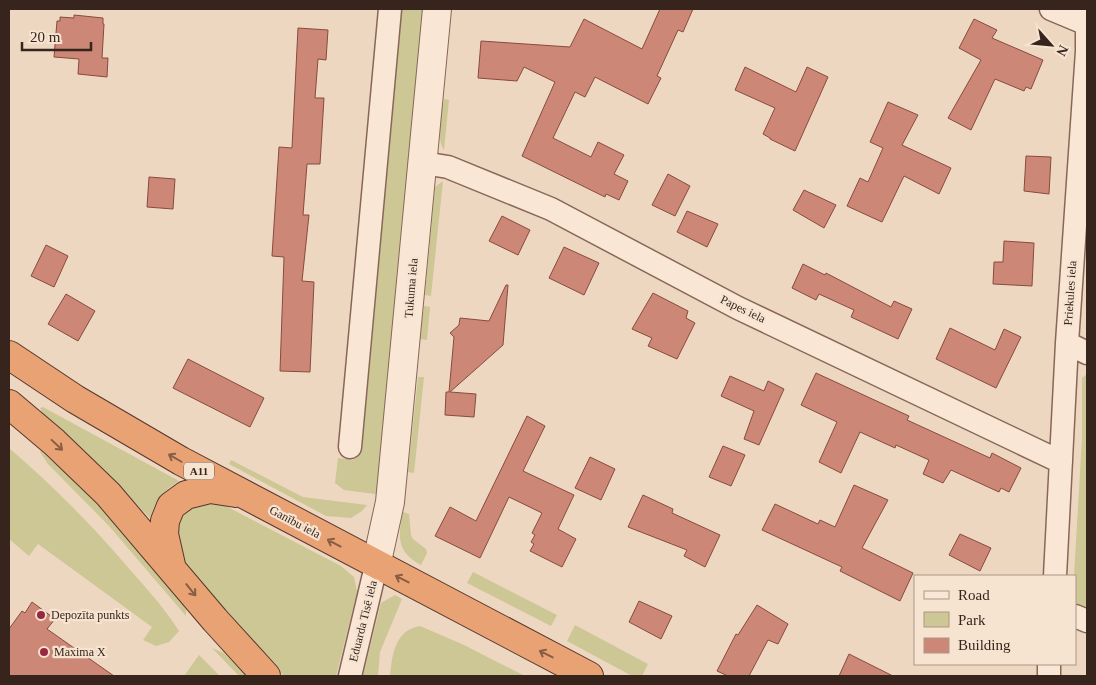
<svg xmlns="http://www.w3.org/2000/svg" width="1096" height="685" viewBox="0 0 1096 685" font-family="Georgia,serif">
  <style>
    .green { fill: #ccc795 }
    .building { fill: #cd8776; stroke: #874b3e }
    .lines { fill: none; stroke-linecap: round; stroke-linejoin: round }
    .minor-casing { stroke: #886758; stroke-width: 25 }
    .tertiary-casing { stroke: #886758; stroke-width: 30 }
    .trunk-casing { stroke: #55372d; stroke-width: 30 }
    .minor { stroke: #f9e6d4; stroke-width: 22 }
    .tertiary { stroke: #f9e6d4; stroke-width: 28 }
    .trunk { stroke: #e9a274; stroke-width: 28 }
    .oneway { stroke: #875d44 }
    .poi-dot { fill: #982741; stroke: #f6e3d0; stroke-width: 2 }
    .labels { text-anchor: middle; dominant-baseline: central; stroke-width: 4.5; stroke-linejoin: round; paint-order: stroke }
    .shield { fill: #f6e3d0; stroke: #705d53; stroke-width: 1 }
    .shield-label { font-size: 11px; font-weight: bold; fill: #37241d }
    .street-label { font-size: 12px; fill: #37241d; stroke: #f6e3d0 }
    .poi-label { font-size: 12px; fill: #37241d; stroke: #f6e3d0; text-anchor: start }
  </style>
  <rect width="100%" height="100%" fill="#eed7c1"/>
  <!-- green -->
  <path class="green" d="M402,9H425L379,492L375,494L344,490L335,483L338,458L353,460L362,452Z
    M444,99L449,100L444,150C435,137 442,115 444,99Z
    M443,181L431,296L425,295L435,187Z
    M424,306L430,307L427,340L420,339Z
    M1087,374V613L1080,610L1075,600L1074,576L1082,438V378Z
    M418,377H424L414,473L408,472Z
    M43,407L179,481C163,491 155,501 150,518L43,415L40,408Z
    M9,448C51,484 90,523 126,565C145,587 164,607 179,631L169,642L156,646L143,640L152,627L38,544L29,556L9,539Z
    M41,451L86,491L145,556L182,602L186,610V616L109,526L48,464L40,452Z
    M231,460L303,497L367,505L362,511L351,518L326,516L229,464Z
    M218,502L341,566L354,577L357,592L336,676H284L256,649L182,560L175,548L179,515L187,506Z
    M403,512L409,514L411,535L413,539L426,549L427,553L421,565C396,552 398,536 403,512Z
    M473,572L557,615L551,626L467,583Z
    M395,595L402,599L380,652L378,676H363L381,603Z
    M575,625L648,664L642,676H632L567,641Z
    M420,626L464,645L525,676H390C392,655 395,630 420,626Z
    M212,648L224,653L247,676H239Z
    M199,655L220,676H184Z"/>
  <!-- building -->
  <path class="building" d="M660,9H693L683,32L678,30L657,76L661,78L648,104L595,77L585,97L575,92L553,138L591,157L598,142L624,155L614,174L628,181L619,200L606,194L605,197L522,156L555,82L524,67L517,81L478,78L481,41L570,47L584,19L642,49Z
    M74,15L103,18V24H104L102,58H108L107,77L78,74L79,59L54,57L57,21H60V17L74,18Z
    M974,19L997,30L992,38L1043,60L1031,89L1026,87L1024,91L995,79L971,130L948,118L981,60L959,48Z
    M298,28L328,30L326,60L318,59L315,98H324L320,164H307L303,215H309L302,281L314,282L310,372L280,371L284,257L272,256L279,147L292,148Z
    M745,67L796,92L807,67L828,77L795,151L770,139V138L763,134L775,108L735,90Z
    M888,102L918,115L902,145L951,168L939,194L904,176L882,222L847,206L860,178L868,182L883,148L870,142Z
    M1026,156L1051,157L1049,194L1024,191Z
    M668,174L690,186L675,216L652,205Z
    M149,177L175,179L173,209L147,207Z
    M804,190L836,205L824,228L793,210Z
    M687,211L718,224L707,247L677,232Z
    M502,216L530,230L518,255L489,241Z
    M1004,241L1034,243L1032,286L993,284L994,262H1003Z
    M46,245L68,256L54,287L31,276Z
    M564,247L599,263L584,295L549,278Z
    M803,264L825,275L826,273L891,307L894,301L912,309L898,339L851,317L854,310L819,294L816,300L792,288Z
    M506,285H508L503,345L450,392L476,394L474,417L445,415L446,392H449L454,337L450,333L459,325L460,318L489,321Z
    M653,293L688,311L686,318L695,323L677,359L648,346L652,338L632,329Z
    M66,294L95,311L78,341L48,324Z
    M950,328L995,350L1004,329L1021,337L996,388L936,359Z
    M188,359L264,398L250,427L173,388Z
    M816,373L909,416L907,420L990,458L992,453L1021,468L1009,492L1001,488L999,492L951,470L943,483L923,474L929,460L896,445L895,448L860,432L841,473L819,462L837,422L801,405Z
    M730,376L764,391L768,381L784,389L759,445L744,439L754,411L721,396Z
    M527,416L545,426L523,471L574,495L558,529L576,539L562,567L530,551L534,544L531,542L535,535L532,533L542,513L509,497L480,558L435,536L450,507L476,521Z
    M723,446L745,455L731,486L709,477Z
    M590,457L615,469L601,500L575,488Z
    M854,485L888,500L862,548L913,573L900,601L840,571L842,567L762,530L775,504L818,524L820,520L835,527Z
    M643,495L673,509L672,513L720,535L705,567L684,556L687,550L628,527Z
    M960,534L991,548L980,571L949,555Z
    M639,601L672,616L661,639L629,622Z
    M32,602L55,619L47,629L114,676H9V629L22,611L25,613Z
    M757,605L788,624L778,644L768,640L749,676H728L717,671L736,634L738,635Z
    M849,654L893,676H839Z"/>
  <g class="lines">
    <!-- minor casing -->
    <g class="minor-casing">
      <path id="minor" d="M1051,9L1087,24
        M423,163L448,167L551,209L738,308L1061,462
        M1067,343L1087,353
        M350,447L390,9
        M1055,576L1067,343L1087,51V10
        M1075,616L1087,621
        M350,676L376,566
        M1049,676V664"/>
    </g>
    <!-- tertiary casing -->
    <g class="tertiary-casing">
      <path id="tertiary" d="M376,566L390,502L437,9"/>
    </g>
    <!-- trunk casing -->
    <g class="trunk-casing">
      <path id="trunk" d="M9,355L75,399L181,461L589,676
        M9,404L54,442L108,494L215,620L266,676
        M171,565L164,534L165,521L171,506L186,495L210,489L236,493"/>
    </g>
    <!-- minor -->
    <use href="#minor" class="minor"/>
    <!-- tertiary -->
    <use href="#tertiary" class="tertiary"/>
    <!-- trunk -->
    <use href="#trunk" class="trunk"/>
  </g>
  <!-- one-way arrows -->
  <defs><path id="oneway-shaft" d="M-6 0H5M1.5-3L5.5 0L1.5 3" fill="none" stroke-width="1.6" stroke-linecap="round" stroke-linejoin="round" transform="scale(1.25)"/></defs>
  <g class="oneway">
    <use href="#oneway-shaft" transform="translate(57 445) rotate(43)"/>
    <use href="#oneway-shaft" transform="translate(175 458) rotate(-150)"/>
    <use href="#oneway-shaft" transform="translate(334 543) rotate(-152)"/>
    <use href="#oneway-shaft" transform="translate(402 579) rotate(-153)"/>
    <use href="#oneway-shaft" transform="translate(191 590) rotate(51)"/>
    <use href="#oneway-shaft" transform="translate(546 654) rotate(-153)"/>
  </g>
  <!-- markers -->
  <g class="poi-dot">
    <circle cx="41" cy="615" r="5"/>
    <circle cx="44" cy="652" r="5"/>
  </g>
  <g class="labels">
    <!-- shield labels -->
    <rect class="shield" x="184" y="462.5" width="30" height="17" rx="4"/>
    <g class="shield-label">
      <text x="199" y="471">A11</text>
    </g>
    <!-- street labels -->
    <g class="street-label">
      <text transform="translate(411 288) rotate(-85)">Tukuma iela</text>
      <text transform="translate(1070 293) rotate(-86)">Priekules iela</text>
      <text transform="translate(743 309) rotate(26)">Papes iela</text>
      <text transform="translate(295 522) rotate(28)">Ganību iela</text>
      <text transform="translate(363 621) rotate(-76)">Eduarda Tisē iela</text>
    </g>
    <!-- poi labels -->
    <g class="poi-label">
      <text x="51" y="615">Depozīta punkts</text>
      <text x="54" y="652">Maxima X</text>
    </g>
  </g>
  <!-- border -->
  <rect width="1096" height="685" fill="none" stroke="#37241d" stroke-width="20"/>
  <!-- legend -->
  <rect x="914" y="575" width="162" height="90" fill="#f6e3d0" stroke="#aa9788"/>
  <rect x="924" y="591" width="25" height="8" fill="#f9e6d4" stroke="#aa9788"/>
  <text x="958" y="600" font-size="15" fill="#37241d">Road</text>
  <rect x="924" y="612" width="25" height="15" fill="#ccc795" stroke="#aa9788"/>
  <text x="958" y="625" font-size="15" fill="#37241d">Park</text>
  <rect x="924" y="638" width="25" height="15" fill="#cd8776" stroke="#aa9788"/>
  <text x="958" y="650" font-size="15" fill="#37241d">Building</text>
  <!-- north arrow -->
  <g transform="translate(1051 45) rotate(117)" stroke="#f6e3d0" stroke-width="4" paint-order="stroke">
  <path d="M0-4L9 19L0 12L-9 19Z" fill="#37241d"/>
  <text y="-8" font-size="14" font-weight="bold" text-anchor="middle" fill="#37241d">N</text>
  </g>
  <!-- scale -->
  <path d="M22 42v8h69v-8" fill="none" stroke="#37241d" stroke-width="2.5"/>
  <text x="30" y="42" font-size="15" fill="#37241d" stroke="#f6e3d0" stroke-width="4" paint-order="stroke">20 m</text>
</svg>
